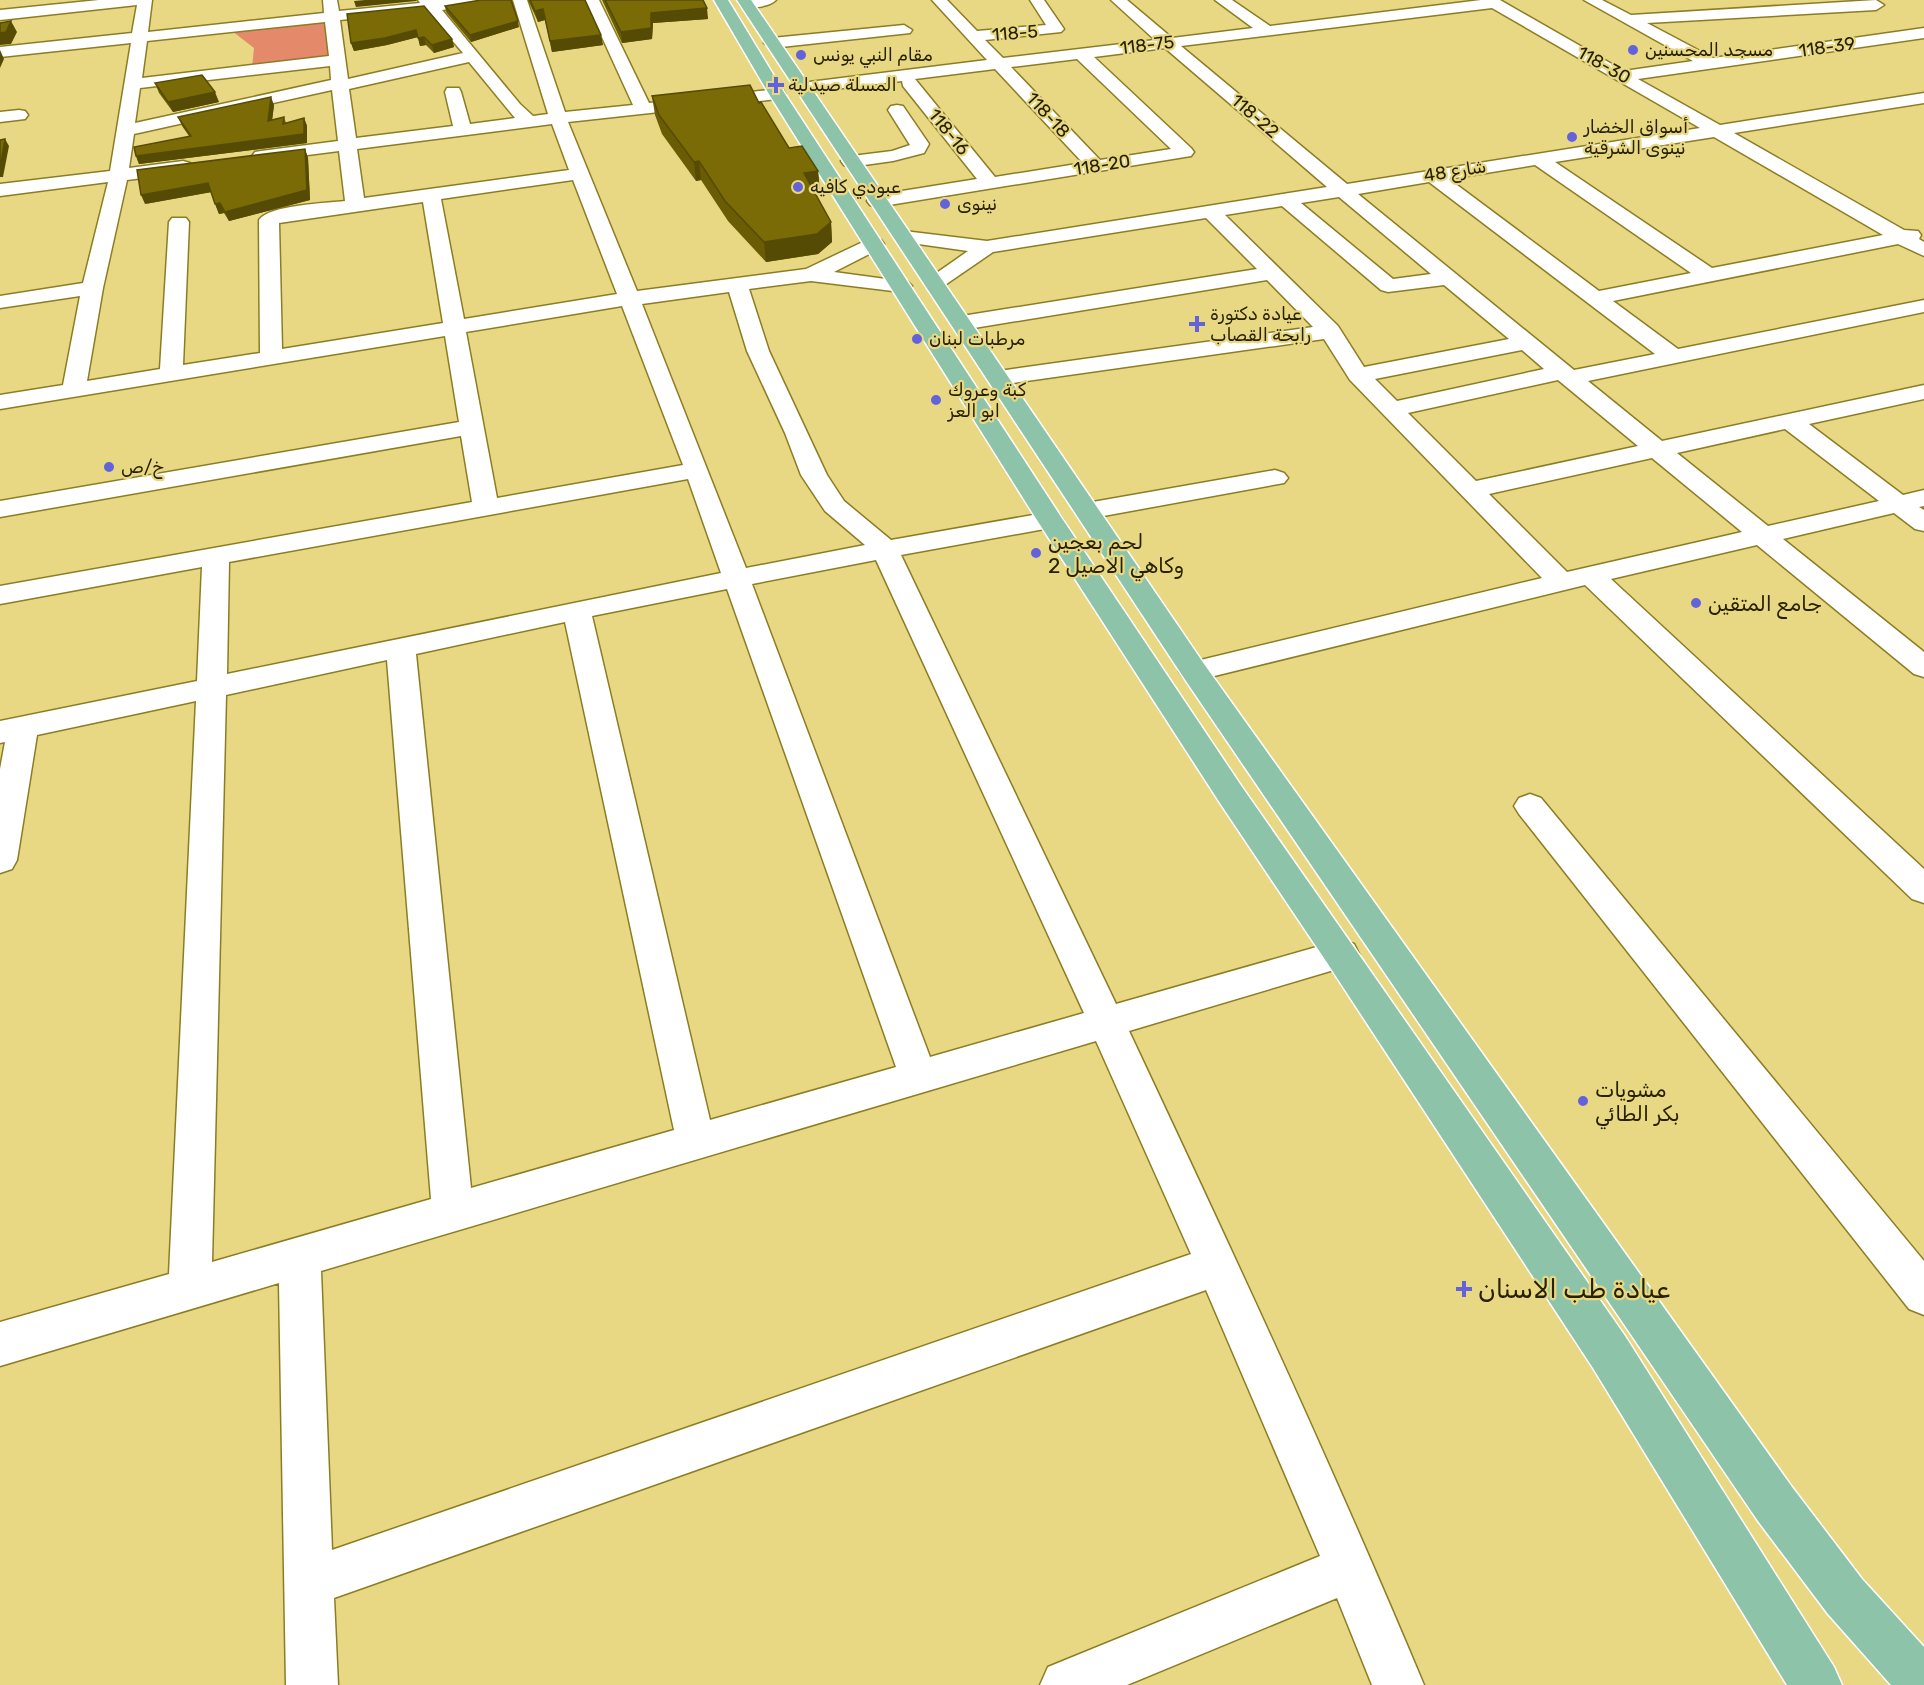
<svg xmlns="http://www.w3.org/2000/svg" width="1924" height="1685" viewBox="0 0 1924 1685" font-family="Rubik,'Noto Naskh Arabic',sans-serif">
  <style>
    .forest { fill: #e4896a }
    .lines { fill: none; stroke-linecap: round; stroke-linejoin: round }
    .minor-casing { stroke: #8c7d24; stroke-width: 3 }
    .major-casing { stroke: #fff; stroke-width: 3 }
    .minor { fill: #fff; fill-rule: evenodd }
    .major { fill: #8dc3a9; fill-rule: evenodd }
    .wall { fill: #695c05 }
    .shaded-wall { fill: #554b04 }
    .building { fill: #7a6b06; stroke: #554b04; stroke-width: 1.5 }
    .poi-dot { fill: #6462db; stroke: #e8d883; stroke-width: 2 }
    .labels { text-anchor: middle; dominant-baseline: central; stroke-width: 4.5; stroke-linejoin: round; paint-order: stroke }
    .far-street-label { font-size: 18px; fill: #272100; stroke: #e8d883 }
    .far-poi-label { font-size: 18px; fill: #272100; stroke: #e8d883; text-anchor: start }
    .poi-label { font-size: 21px; fill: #272100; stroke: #e8d883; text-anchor: start }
    .near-poi-label { font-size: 26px; fill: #272100; stroke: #e8d883; text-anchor: start }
  </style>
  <rect width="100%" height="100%" fill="#e8d883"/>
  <!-- forest -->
  <path class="forest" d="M327,19L331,58L252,68L254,48L232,31Z"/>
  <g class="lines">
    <!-- minor casing -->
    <g class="minor-casing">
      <path id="minor" d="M99,0H152L148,32L324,13L323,0H337L339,11L420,3L418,0H497L490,4L442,10L520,104L533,116L548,114L513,0H527L565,112L633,105L585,0H599L649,103L777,89L783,90L785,94L783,98L777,99L568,122L637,291L806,269L867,240H881L884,244L881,248L834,272L908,282L912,286L908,290L901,292L811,281L749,289L769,351L827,475L844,501L891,540L1050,512L1059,514L1063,520L1059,526L1050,528L901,555L1116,1004L1341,940L1354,944L1359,954L1354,964L1129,1031C1231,1248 1332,1465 1424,1685H1372L1337,1598L1127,1685H1040L1048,1667L1320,1556L1206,1290L334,1598L338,1685H286L279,1283L0,1366V1322L169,1274L196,701L37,735L17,860L12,869L0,873V769L5,742L0,743V721L197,681L202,567L0,604V586L472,502L461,436L0,517V501L459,422L445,336L0,409V395L63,385L80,296L0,308V296L83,283L108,182L0,196V184L110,171L131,43L0,57V47L132,33L137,5L0,20V10ZM427,11L463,53L348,79L340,20ZM325,22L329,56L142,78L147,41ZM469,62L515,118L470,124L461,92L459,88H447L445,92L453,126L356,138L349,89ZM330,66L331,80L135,123L140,88ZM332,90L338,141L261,151L255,152L252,156L255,160L261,161L339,151L345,201C326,203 269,205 259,220L260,353L183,365L189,222L186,218H172L169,222L160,369L87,381L103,288L127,180L183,173L190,171L192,167L190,163L183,161L129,168L134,134ZM552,124L569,170L364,198L357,149ZM573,180L617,294L464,319L441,199ZM423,202L443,323L282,349L279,223ZM729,292L747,351L785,433L801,475L825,511L865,545L746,568L642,304ZM622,306L683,465L497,498L466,332ZM688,479L721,573L227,674L229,562ZM876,560L1084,1013L930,1057L752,584ZM727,589L896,1067L710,1120L592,616ZM565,622L674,1130L471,1188L416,654ZM387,660L431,1199L212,1262L226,695ZM1096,1041L1191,1254L332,1550L321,1271Z
        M741,0H776C769,7 751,9 741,6L739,3Z
        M932,0H947L977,31L1046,25L1030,0H1044L1064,29L1061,32L985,40L1003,58L1155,40L1111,0H1127L1172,38L1253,28L1215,0H1232L1270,26L1481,0H1500L1624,71L1693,61L1584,0H1602L1631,15L1876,0L1884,5L1876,10L1647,23L1713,58L1924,28V38L1638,79L1720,125L1924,93V103L1734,133L1904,230L1918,231L1921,235L1919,239L1924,242V256L1898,244L1613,301L1678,349L1924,300V312L1588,381L1662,441L1924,385V399L1809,424L1903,495L1924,490V506L1919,507L1924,510V531L1915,529L1894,513L1783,539L1924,652V677L1914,674L1757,545L1611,579L1924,869V903L1912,899L1585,585L1194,681L1184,678L1179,671L1184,664L1542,578L1350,380L1324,339L999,385L991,383L987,378L991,373L999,371L1313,327L1267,280L962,330L954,328L951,323L954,318L962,316L1257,269L1206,218L993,252L942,287L935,289L928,287L925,283L928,279L968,251L897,241L894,237L897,233L904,231L987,241L1327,187L1165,48L1094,57L1191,148L1194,152L1191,156L877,207L870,205L867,201L870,197L877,195L977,179L903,86L902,81L801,93L793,88L801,83L987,60ZM1492,8L1700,128L1347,184L1181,46ZM1077,59L1171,149L1100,160L1011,67ZM995,69L1083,163L995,177L915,79ZM1714,137L1883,235L1712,268L1555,162ZM1535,165L1691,273L1599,291L1449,179ZM1429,182L1655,354L1574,370L1358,194ZM1339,197L1431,274L1393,279L1301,203ZM1282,206L1381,290L1388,292L1444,285L1509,339L1364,367L1338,326L1225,215ZM1522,350L1544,369L1397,401L1375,379ZM1558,380L1638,446L1476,481L1408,413ZM1785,429L1879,501L1768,526L1677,453ZM1652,458L1742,532L1567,572L1489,494Z
        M904,25L912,30L910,33L772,48L764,43L772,38Z
        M897,105L903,106L929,144L924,153L893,161L850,167L844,165L841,161L844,157L892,151L910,145L888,110L891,106Z
        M19,110L25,111L28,115L25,119L0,122V112Z
        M1275,470L1284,473L1288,478L1284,483L1087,519L1078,516L1074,511L1078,506L1087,503Z
        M1530,794L1541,798L1924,1261V1315L1909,1309L1519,814L1514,806L1519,798Z"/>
    </g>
    <!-- major casing -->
    <g class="major-casing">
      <path id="major" d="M714,0H728L785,94L1063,520L1242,787L1625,1336L1834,1667L1842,1685H1787L1593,1368L1328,964L1220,803L1037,520L769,94Z
        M737,0H751L1204,664L1792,1487L1862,1579L1924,1647V1685H1891L1828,1614L1758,1521L1184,678Z"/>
    </g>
    <!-- minor -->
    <use href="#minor" class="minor"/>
    <!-- major -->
    <use href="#major" class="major"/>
  </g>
  <!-- wall -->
  <path class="wall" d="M528,0H585L603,45L552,52L545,20L538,22Z
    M602,0H703L708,19L653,23L652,39L622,43Z
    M424,6L452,39L454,47L434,53L426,45L420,46L418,37L387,45L354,51L351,43Z
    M445,6L519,27L471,42L446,12Z
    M155,83L219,102L173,112L159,93Z
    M652,96L759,103L789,148L818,171L820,191L814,192L831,222L832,242L818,254L766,262L728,221L701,180L696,181L662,134L655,115Z
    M274,105L272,120L284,117L286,123L304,118L307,126V143L139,164L136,156L189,136L182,126L178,117Z
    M305,149L308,158L310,200L229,221L224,213L219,214L211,192L145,204Z"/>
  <!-- shaded-wall -->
  <path class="shaded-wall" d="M365,0H417L416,1L356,7L354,1Z
    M707,8L708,19L653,23L652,39L622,43L621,32L651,13Z
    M543,9L545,20L538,22L535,11Z
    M11,21L17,32L11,44L0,45V33Z
    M518,21L519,27L471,42L470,35Z
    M416,30L418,37L387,45L354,51L351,43Z
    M601,35L603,45L552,52L550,41Z
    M424,37L426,45L420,46L418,38Z
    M452,39L454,47L434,53L432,45Z
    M0,50L4,59L0,68Z
    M215,92L219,102L173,112L168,102Z
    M271,97L274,105L271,129L268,121Z
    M304,118L307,126V143L139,164L136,156L304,134Z
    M5,139L9,146L3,177H0V169Z
    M305,149L308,158L310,200L229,221L225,212Z
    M699,161L701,180L696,181L694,162Z
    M818,171L820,191L806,193L804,173Z
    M208,183L212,192L145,204L141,195Z
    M220,203L224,213L219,214L215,204Z
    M831,222L832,242L818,254L766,262L764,242Z"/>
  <!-- building -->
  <path class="building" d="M481,0H511L518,21L470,35L445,6Z
    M530,0H585L601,35L550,41L543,9L535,11Z
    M605,0H703L707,8L651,13V28L621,32Z
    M424,6L452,39L432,45L424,37L418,38L416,30L385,38L351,43L347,14Z
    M11,21L6,32L0,33V23Z
    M202,75L215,92L168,102L155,83Z
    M750,85L759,103L761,102L789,148L802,146L818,171L804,173L831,222L817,234L764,242L725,201L699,161L694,162L659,115L652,96Z
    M271,97L268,121L284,117L283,124L304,118V134L136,156L134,147L191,136L178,117Z
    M5,139L0,169V140Z
    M305,149L307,190L225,212L220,203L215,204L208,183L141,195L137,170Z"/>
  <!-- markers -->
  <g class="poi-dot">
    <circle cx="1633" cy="50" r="6"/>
    <circle cx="801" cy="55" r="6"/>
    <path d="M773 76h6v6h6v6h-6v6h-6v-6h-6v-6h6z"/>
    <circle cx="1572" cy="137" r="6"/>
    <circle cx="798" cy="187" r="6"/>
    <circle cx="945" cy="204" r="6"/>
    <path d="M1194 315h6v6h6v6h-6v6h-6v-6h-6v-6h6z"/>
    <circle cx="917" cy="339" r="6"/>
    <circle cx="936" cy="400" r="6"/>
    <circle cx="109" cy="467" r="6"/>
    <circle cx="1036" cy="553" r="6"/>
    <circle cx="1696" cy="603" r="6"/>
    <circle cx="1583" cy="1101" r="6"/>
    <path d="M1461 1280h6v6h6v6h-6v6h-6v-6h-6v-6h6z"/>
  </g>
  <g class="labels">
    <!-- far-street labels -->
    <g class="far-street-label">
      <text transform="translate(1015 33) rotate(-5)">118-5</text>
      <text transform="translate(1147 45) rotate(-7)">118-75</text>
      <text transform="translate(1827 47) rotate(-8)">118-39</text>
      <text transform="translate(1604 65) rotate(29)">118-30</text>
      <text transform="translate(1048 115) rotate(47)">118-18</text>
      <text transform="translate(1255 116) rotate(41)">118-22</text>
      <text transform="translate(949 132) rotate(51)">118-16</text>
      <text transform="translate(1102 165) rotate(-9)">118-20</text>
      <text transform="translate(1455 171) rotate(-9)">شارع 48</text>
    </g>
    <!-- far-poi labels -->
    <g class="far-poi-label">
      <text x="1645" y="50">مسجد المحسنين</text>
      <text x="813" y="55">مقام النبي يونس</text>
      <text x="788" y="85">المسلة صيدلية</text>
      <text x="1584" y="127">أسواق الخضار<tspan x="1584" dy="21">نينوى الشرقية</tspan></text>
      <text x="810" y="187">عبودي كافيه</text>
      <text x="957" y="204">نينوى</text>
      <text x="1210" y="314">عيادة دكتورة<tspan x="1210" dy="21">رابحة القصاب</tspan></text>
      <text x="929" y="339">مرطبات لبنان</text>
      <text x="948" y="390">كبة وعروك<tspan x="948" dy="21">ابو العز</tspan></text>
      <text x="121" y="467">خ/ص</text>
    </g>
    <!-- poi labels -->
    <g class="poi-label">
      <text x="1048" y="541">لحم بعجين<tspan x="1048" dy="24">وكاهي الاصيل 2</tspan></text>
      <text x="1708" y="603">جامع المتقين</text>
      <text x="1595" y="1089">مشويات<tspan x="1595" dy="24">بكر الطائي</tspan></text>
    </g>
    <!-- near-poi labels -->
    <g class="near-poi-label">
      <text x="1478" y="1289">عيادة طب الاسنان</text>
    </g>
  </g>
</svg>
